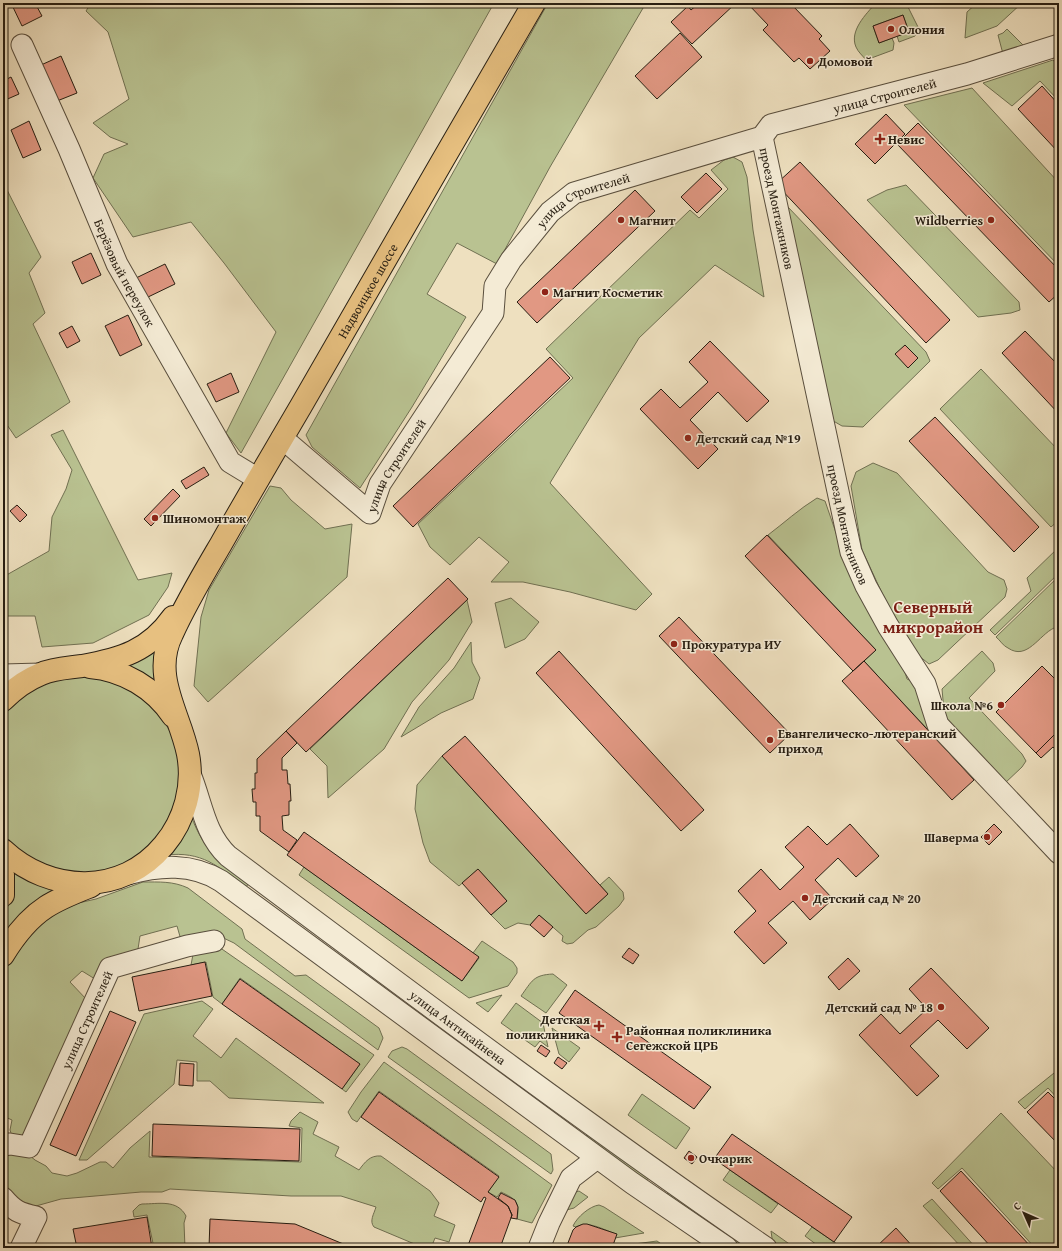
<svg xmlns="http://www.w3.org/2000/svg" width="1062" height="1251" viewBox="0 0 1062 1251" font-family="'Gentium Book Plus',serif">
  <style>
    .green { fill: #b9c291; stroke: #707052 }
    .building { fill: #e19883; stroke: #271e12 }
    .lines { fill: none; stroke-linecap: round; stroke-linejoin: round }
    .minor-casing { stroke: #594e3d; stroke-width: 23 }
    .major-casing { stroke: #271e12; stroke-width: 24 }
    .minor { stroke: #f4ebd5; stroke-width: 21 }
    .major { stroke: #e7c080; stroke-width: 22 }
    .poi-dot { fill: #8f2418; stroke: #f4ebd5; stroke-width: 1.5 }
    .labels { text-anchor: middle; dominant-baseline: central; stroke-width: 3; stroke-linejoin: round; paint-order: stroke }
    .poi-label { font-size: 13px; font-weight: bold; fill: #271e12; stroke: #f4ebd5; text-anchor: start }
    .street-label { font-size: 13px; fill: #271e12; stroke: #f4ebd5 }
    .district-label { font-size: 17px; font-weight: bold; fill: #7a1f14; stroke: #f4ebd5 }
  </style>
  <rect width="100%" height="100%" fill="#eee0bf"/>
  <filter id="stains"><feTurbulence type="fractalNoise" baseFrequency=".005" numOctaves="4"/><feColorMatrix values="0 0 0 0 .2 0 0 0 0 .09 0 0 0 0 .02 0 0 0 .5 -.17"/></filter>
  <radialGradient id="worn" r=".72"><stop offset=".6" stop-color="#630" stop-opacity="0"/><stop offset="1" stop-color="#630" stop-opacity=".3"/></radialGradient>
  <!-- green -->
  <path class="green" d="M91,3H494L241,453L226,433L276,332L224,263L191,222L133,237L93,178L104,154L128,144L110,137L93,123L129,99L108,32L86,11Z
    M548,3H646L550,167L497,264L457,243L427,294L466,317L412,407L360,488L312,447L306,435Z
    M876,3H906L918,27L915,36L899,42L897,36L909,32L903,15L873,26L879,43L892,38L894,43L893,50L866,60C863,56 858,52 856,47C849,31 866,14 876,3Z
    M977,3H1022L997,26L965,38L967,12Z
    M1007,29L1025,47L1003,54L998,35L1003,33Z
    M1053,60L1059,67V101L1040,81L1012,106L983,83Z
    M972,88L1059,183V266L904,105Z
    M733,157L742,162L747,177L753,230L764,297L715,265L639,338L550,483L652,594L636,610L570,592L523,582H491L509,562L479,537L450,565L430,547L418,524L573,378L546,349L690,210L699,218L728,189L711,170L724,160Z
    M3,182L41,257L29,273L45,313L33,324L70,402L16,438L3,419Z
    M906,185L1019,302L1020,310L1011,313L978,317L867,200L887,190Z
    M788,207L926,352L930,361L863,427L842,426L830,419L795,267Z
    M981,369L1059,451V520L1051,527L940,409Z
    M63,430L138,580L172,573L168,587L149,615L93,643L42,647L35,616H3V577L49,551L52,517L66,489L72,470L51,435Z
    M873,463L897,473L988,572L1004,580L1007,589L1005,597L938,660L929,664L918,655L888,606L862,550L851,486L856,472Z
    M270,486L281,488L291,500L325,529L352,524L347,577L208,702L194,686L201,617L209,590Z
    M817,498L825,501L844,556L904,669L907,679L914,682L974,774L973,778L864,661L876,650L768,535C784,523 799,509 817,498Z
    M1059,547V573L995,635L990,630L1031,591L1027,578Z
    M1059,576V630L1054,628C1039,635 1027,661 1008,648C1003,646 1000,640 996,637Z
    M511,598L539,622L525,639L505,648L495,603Z
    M467,600L472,622L449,660L412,702L384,749L328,798L327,766L310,749Z
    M471,642L472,662L480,678L473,699L441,713L401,737L419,707L454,668Z
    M155,645L154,687L120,668Z
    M982,651L993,663L995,671L969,698L1022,754L1026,761L1022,767L1004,784L945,722L942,689Z
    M79,675L117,682L150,704L162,718L172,735L178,754L180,774L178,794L164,830L136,859L100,874H60L3,841V711L8,704L43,682Z
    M442,756L586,914L608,894L600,885L609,877L623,892L624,899L619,906L596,927L588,930L573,943L567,944L562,941L563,936L539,915L530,925L518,923L505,929L491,915L507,901L478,869L459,886L430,862L423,843L415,809L417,785Z
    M191,816C206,854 218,860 249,883L246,887C217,866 203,851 165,855Z
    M7,860L64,887L3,950V930L10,895Z
    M304,867L462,981L479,958L473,953L482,941L513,962L517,968V973L508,986L469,998L299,875Z
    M143,882C159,882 173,881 188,888L242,929L245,939L295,976L306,975L379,1028L383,1038L378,1050L234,943L215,934L181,940L177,926L140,936L138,949L95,979L82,971L70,982L87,1000L24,1137L12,1136L10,1130L12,1120L3,1116V957L56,908L96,899Z
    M219,947L374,1055L346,1092L342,1089L360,1064L240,978L222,1004L213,997L206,962L191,965L194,949Z
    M553,974L567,985L546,1013L521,996C532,981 533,975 553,974Z
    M502,995L488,1012L476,1003Z
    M202,1001L213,1009L193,1036L221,1058L236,1038L324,1103L229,1098L210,1081H197V1062L177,1060L174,1084L87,1160H79L144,1014Z
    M516,1003L543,1023L548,1047L540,1041L535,1047L501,1023Z
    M552,1028L580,1048L569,1062L559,1054Z
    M402,1047L407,1049L551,1154L553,1170L551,1174L388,1057L392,1051Z
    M384,1062L552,1185L532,1223L517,1219C520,1202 516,1199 501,1192L497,1197L488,1192L499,1176L379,1091L357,1122L352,1119L348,1112L361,1092Z
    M1059,1069V1100L1048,1088L1025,1109L1018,1102Z
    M642,1094L690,1128L676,1149L628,1115Z
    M300,1112L318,1122L313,1134L339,1147L335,1156L359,1170C365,1162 370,1155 381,1156L430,1191L439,1203L434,1216L455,1225L449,1242L435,1238L431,1248H424L374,1227C369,1221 374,1214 376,1207L341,1196H291L170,1189L162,1192H141L61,1199L36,1206L27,1205L5,1190L3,1183V1154L24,1151L35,1160L46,1166L52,1173L67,1176L77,1173L100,1162H106L113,1168L130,1148L150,1131L149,1157L301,1162L302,1128L289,1126L291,1121Z
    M1001,1113L1059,1174V1248H1035L962,1168L938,1189L932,1183Z
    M589,1132L650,1176L645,1182L586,1136Z
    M730,1170L778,1204L771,1213L723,1180Z
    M670,1190L752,1248H735L665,1197Z
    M579,1191L588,1197L574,1208L563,1211L572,1193Z
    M932,1199L976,1248H962L923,1206Z
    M142,1204C159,1204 177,1199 186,1216L184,1223L185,1248H154L147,1215L134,1217L133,1211L139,1205Z
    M599,1205L604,1207L644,1233L615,1238L616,1234C604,1230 588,1220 576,1227L573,1226C577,1217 590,1206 599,1205Z
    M812,1227L840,1246L821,1248L805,1236Z
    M771,1231L795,1248H778L773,1245Z
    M657,1241L667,1248H612V1247Z"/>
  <!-- building -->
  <path class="building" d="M11,3H35L42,16L22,26Z
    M699,3H736L692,44L671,22L688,6L691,10Z
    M747,3H784L788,7L791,4L822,36L819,39L830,51L810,69L799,58L794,62L763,30L768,25Z
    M903,15L909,32L879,43L873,26Z
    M680,33L702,57L657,99L635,76Z
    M61,56L77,93L57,101L41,65Z
    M11,77L19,94L3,101V81Z
    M1042,86L1059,105V153L1018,109Z
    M886,114L905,134L875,164L855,144Z
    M29,121L41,150L23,158L11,130Z
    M918,123L1059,270V293L1049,302L897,144Z
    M800,162L950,320L926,343L776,184Z
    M706,173L722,189L697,213L681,197Z
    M635,190L655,211L537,323L517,302Z
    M91,253L101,275L82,284L72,262Z
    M165,264L175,284L146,298L136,278Z
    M128,315L142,345L120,356L105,326Z
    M72,326L80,341L67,348L59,333Z
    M1025,331L1059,366V414L1002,353Z
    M710,341L769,401L747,422L718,392L690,420L718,449L698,469L640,409L661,389L680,408L708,382L689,362Z
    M905,345L918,358L908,368L895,354Z
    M550,357L570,378L413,527L393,506Z
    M231,373L239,392L216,402L207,384Z
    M935,417L1039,527L1014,552L909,441Z
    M204,467L209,475L186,489L181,481Z
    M173,489L180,496L151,526L144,519Z
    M17,505L27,515L20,522L10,511Z
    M767,535L876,650L853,671L745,556Z
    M448,578L468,599L306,752L286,731Z
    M679,617L790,734L770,753L659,636Z
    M559,651L704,810L681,831L536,673Z
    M864,661L974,780L952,800L842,681Z
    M1042,666L1058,682L1059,681V730L1036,753L996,712Z
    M1059,730V753L1053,747L1041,758L1036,753Z
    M286,731L297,743L282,758V770H287L288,784H290L291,801H289V815L282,816L283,830L297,840L289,852L260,831V816H256V802H253L252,789H255V773H257V759Z
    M465,736L608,894L586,914L442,756Z
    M850,824L879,856L856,877L838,858L815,880L833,899L810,920L793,901L768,923L787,943L764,964L734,932L756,911L738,891L761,869L780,890L804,867L785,847L808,826L827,845Z
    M994,824L1002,832L989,845L981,837Z
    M304,832L479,957L462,981L287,855Z
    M478,869L507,901L491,915L462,883Z
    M539,915L553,927L544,937L530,925Z
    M629,948L639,955L633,964L622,957Z
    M848,958L860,971L839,990L828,977Z
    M205,962L212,996L139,1011L132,977Z
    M931,968L989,1028L967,1049L938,1020L910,1046L939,1076L917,1096L859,1035L881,1014L900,1034L927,1009L909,989Z
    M240,979L360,1064L342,1089L222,1004Z
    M575,990L711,1087L694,1109L559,1013Z
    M110,1011L136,1022L76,1156L50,1145Z
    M541,1045L550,1051L546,1057L537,1051Z
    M558,1057L567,1063L562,1069L554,1063Z
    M180,1063L194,1064L193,1086L179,1085Z
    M379,1092L499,1177L488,1192L508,1206L512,1215L500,1248H467L486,1198L484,1197L481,1202L361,1117Z
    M1048,1092L1059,1103V1145L1027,1112Z
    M153,1124L300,1129L299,1161L152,1156Z
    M732,1134L852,1217L834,1242L714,1159Z
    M689,1151L697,1157L692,1164L684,1158Z
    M961,1171L1032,1248H992L940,1191Z
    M501,1193L515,1200L518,1207L517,1219L511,1218L512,1215L508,1206L498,1198Z
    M147,1217L152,1248H77L73,1229Z
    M210,1219L295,1224L353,1248H209Z
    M583,1224H587L617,1234L612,1248H601L597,1246L596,1248H566L573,1230L576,1227Z
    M896,1228L914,1248H875Z"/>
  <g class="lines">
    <!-- minor casing -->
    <g class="minor-casing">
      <g id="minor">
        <path id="s1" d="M22,45L69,149L117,264L230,462L258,479"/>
        <path id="s2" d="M762,137L851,552L866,586L888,626L925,684L938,725L1059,853"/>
        <path id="s3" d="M282,438L370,513L380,484L493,313L495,286L511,260L550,212L574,193L762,137L771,125L967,74L1059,45"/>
        <path d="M3,675L41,674"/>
        <path id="s4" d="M190,774C202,803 204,833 228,856C406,989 583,1122 766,1248"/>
        <path d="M128,874C160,865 192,863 221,881L632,1183L727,1248"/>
        <path id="s5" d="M3,1145L10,1144L29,1147L110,968L187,946L214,941"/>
        <path d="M3,1198C14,1211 19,1213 36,1217L21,1248"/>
        <path d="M539,1248L549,1223L571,1178L597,1158"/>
      </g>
    </g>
    <!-- major casing -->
    <g class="major-casing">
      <g id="major">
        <path d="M90,667C124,670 154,688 173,716"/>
        <path d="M3,700C14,689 26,680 41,674C54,668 68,668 82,666C121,659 149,651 173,617"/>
        <path id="s6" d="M3,850C50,894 122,896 164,845C185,820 194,786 188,754C180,714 151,676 172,634C186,603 204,573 221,544C247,498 274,452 301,406C378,272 456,137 534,3"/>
        <path d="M3,875V895"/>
        <path d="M3,955C14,937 29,918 46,907C60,898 76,892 91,886"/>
      </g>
    </g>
    <!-- minor -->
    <use href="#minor" class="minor"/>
    <!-- major -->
    <use href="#major" class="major"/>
  </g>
  <!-- markers -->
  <g class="poi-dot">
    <circle cx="891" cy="29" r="4"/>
    <circle cx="810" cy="61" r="4"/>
    <path d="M878 133h4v4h4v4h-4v4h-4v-4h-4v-4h4z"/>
    <circle cx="621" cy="220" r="4"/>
    <circle cx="991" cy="220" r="4"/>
    <circle cx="545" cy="292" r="4"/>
    <circle cx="688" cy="438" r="4"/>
    <circle cx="155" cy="518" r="4"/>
    <circle cx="674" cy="644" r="4"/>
    <circle cx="1001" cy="705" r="4"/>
    <circle cx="770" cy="740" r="4"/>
    <circle cx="987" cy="837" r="4"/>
    <circle cx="805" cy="898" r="4"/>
    <circle cx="941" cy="1007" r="4"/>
    <path d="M597 1020h4v4h4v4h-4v4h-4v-4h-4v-4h4z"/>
    <path d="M615 1031h4v4h4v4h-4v4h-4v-4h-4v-4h4z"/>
    <circle cx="691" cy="1158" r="4"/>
  </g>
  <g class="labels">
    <!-- poi labels -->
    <g class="poi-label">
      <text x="899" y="29">Олония</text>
      <text x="818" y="61">Домовой</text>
      <text x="888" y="139">Невис</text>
      <text x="629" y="220">Магнит</text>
      <text x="983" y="220" text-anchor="end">Wildberries</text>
      <text x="553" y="292">Магнит Косметик</text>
      <text x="696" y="438">Детский сад №19</text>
      <text x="163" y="518">Шиномонтаж</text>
      <text x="682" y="644">Прокуратура ИУ</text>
      <text x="993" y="705" text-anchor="end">Школа №6</text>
      <text x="778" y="733">Евангелическо-лютеранский<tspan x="778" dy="15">приход</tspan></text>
      <text x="979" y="837" text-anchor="end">Шаверма</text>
      <text x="813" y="898">Детский сад № 20</text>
      <text x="933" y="1007" text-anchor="end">Детский сад № 18</text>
      <text x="590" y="1019" text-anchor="end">Детская<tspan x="590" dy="15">поликлиника</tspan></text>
      <text x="626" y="1030">Районная поликлиника<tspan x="626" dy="15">Сегежской ЦРБ</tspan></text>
      <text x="699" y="1158">Очкарик</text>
    </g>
    <!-- street labels -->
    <g class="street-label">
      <text stroke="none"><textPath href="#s3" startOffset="830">улица Строителей</textPath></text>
      <text stroke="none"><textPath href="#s3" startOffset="506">улица Строителей</textPath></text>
      <text stroke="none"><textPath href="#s2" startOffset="73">проезд Монтажников</textPath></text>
      <text stroke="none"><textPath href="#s1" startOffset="250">Берёзовый переулок</textPath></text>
      <text stroke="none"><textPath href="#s6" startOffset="798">Надвоицкое шоссе</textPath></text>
      <text stroke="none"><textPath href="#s3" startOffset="170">улица Строителей</textPath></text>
      <text stroke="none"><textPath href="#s2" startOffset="397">проезд Монтажников</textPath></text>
      <text stroke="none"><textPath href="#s5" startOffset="166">улица Строителей</textPath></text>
      <text stroke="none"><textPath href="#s4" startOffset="378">улица Антикайнена</textPath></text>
    </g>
    <!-- district labels -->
    <g class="district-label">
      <text x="933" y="606">Северный<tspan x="933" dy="20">микрорайон</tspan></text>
    </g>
  </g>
  <!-- margin -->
  <rect width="1062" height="1251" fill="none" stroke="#eee0bf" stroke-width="16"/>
  <rect x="4" y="4" width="1054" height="1243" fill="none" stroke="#271e12" stroke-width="2"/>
  <rect x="8" y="8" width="1046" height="1235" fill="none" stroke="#271e12"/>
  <!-- north arrow -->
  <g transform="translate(1024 1213) rotate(315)" stroke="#f4ebd5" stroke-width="3" paint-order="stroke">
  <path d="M0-3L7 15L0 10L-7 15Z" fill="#271e12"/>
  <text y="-6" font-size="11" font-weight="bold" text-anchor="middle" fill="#271e12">С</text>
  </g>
  <rect width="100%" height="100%" filter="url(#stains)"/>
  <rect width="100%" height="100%" fill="url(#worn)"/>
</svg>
